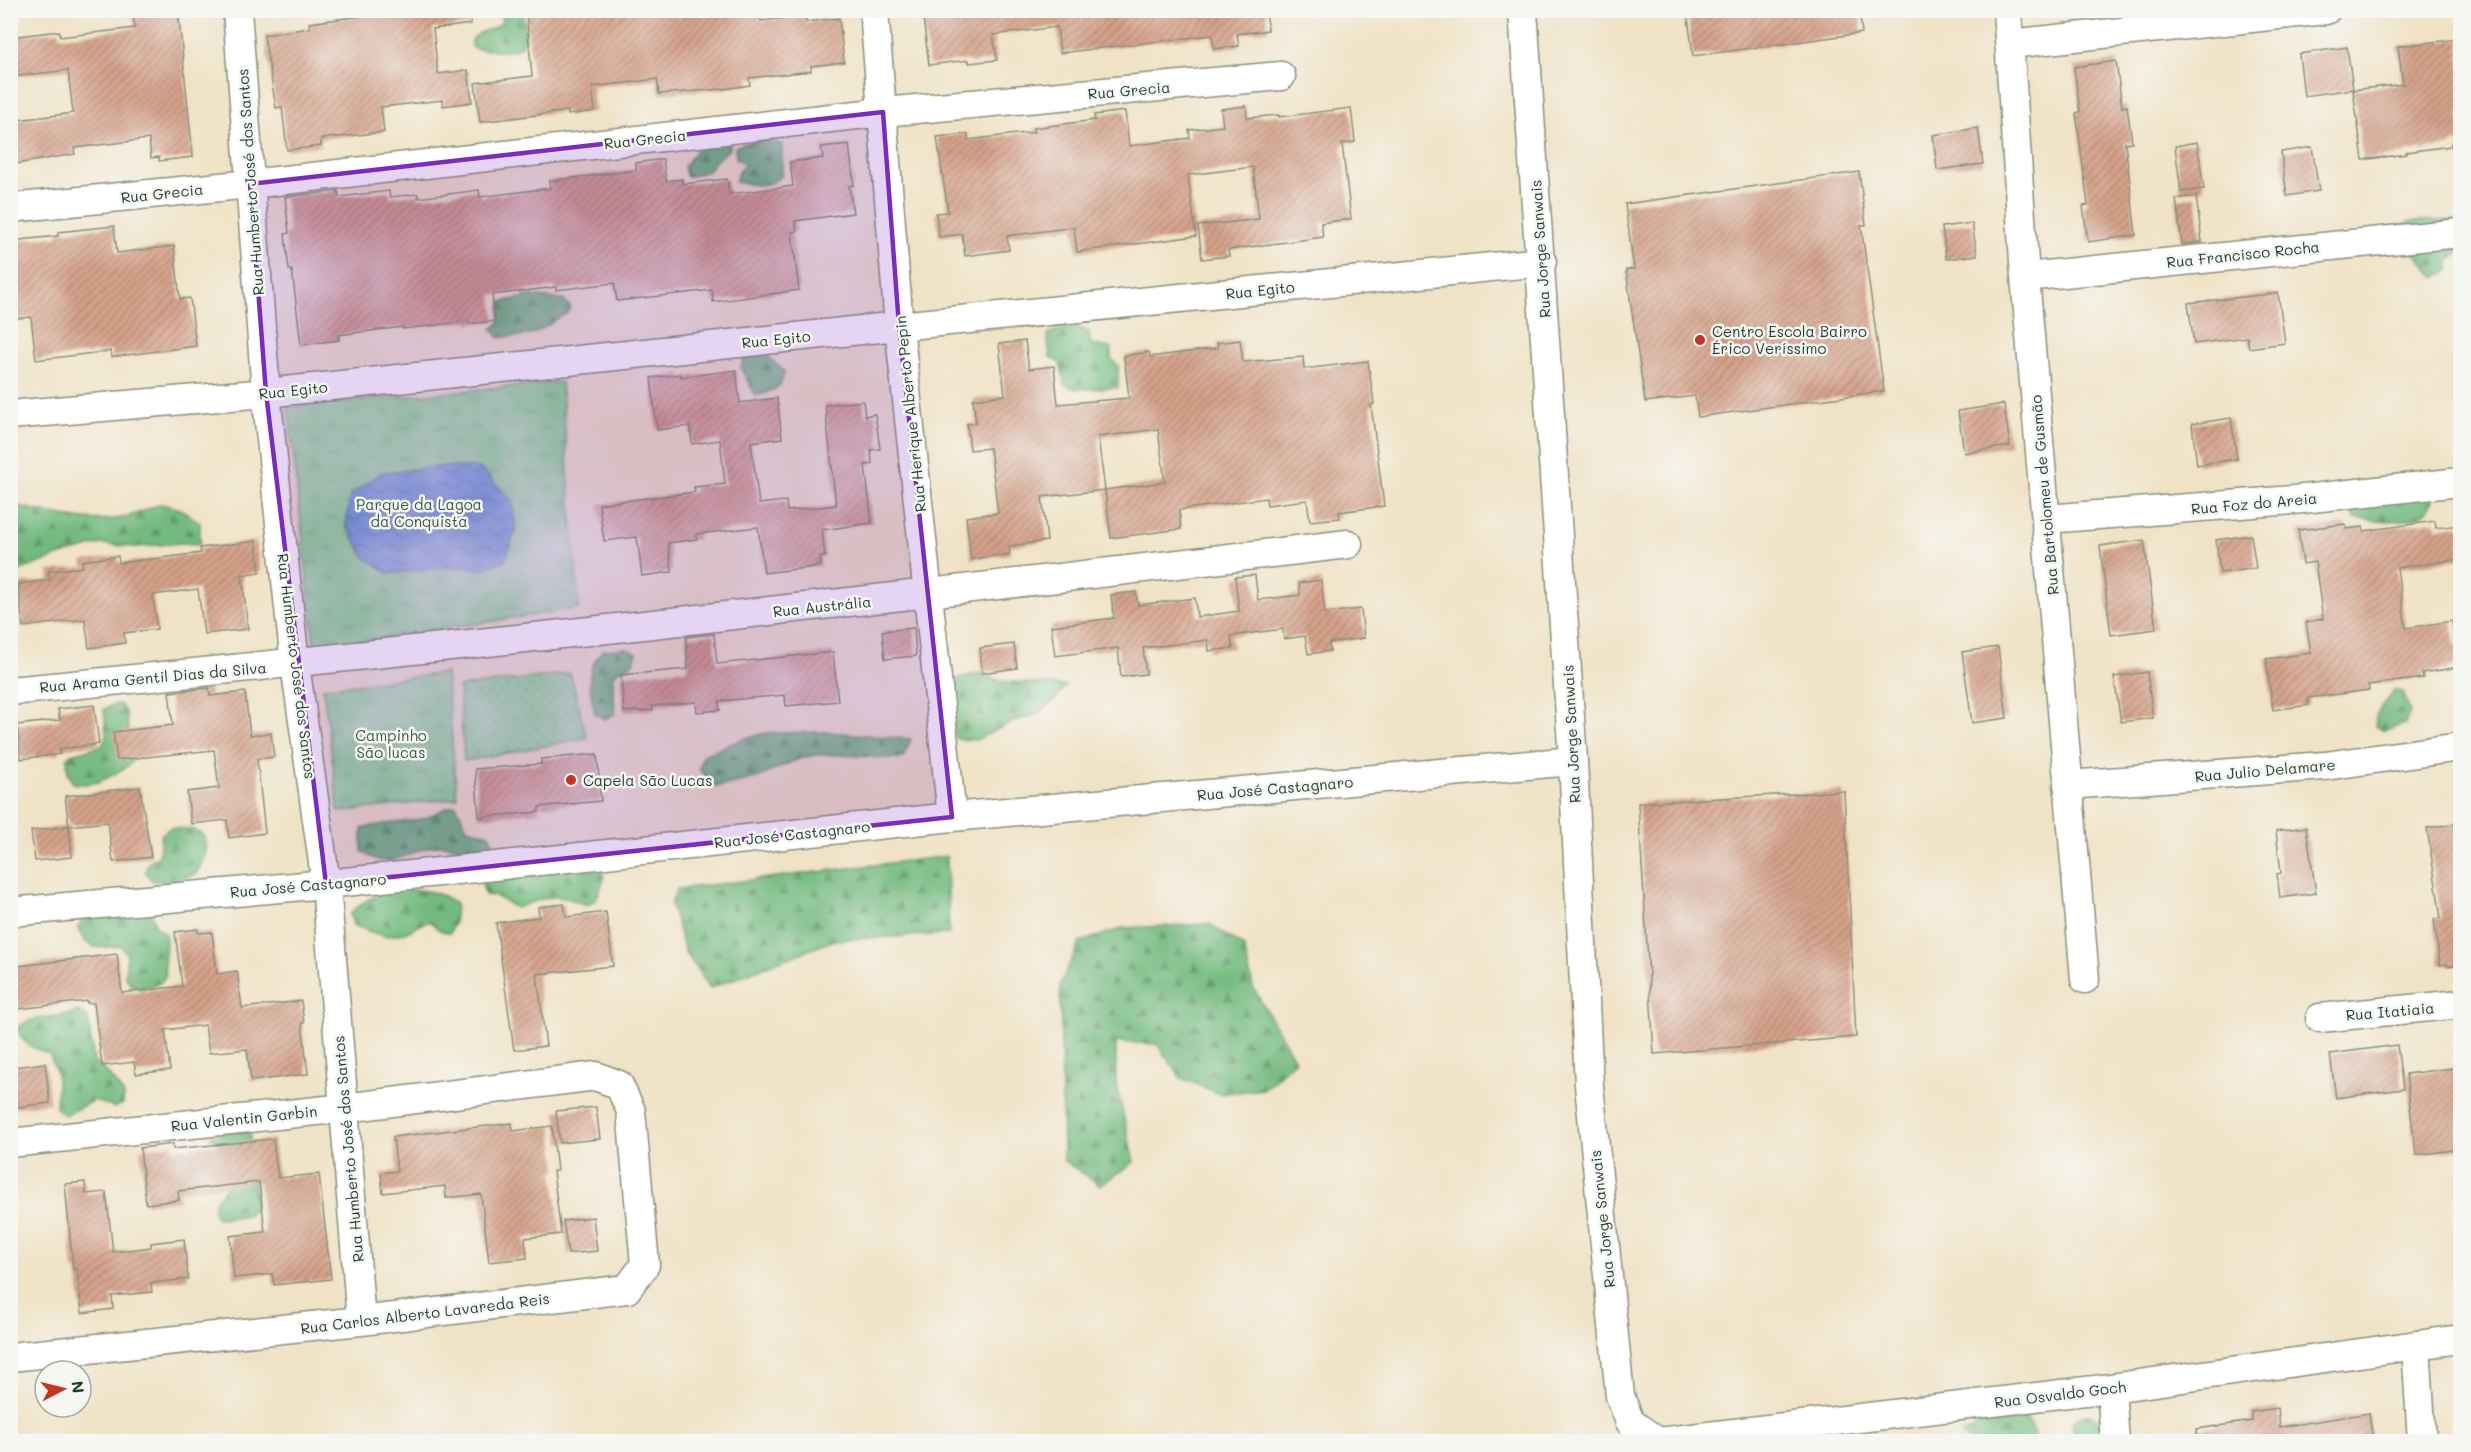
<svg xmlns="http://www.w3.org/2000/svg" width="2471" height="1452" viewBox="0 0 2471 1452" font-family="Mali,sans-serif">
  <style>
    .grass { fill: url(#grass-dots); stroke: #578c65; stroke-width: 1.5 }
    .forest { fill: url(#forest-firs); stroke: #497c5a; stroke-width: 1.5 }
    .park { fill: url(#park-tufts); stroke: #578c65; stroke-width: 1.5 }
    .water { fill: url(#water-waves); stroke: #446c84; stroke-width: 1.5 }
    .building { fill: url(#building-hatch); fill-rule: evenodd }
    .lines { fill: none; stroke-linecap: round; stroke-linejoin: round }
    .street-casing { stroke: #88907c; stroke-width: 31 }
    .street { stroke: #fff; stroke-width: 28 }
    .marked { fill: #7b2cbf; fill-opacity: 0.2; stroke: #7b2cbf; stroke-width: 4.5; stroke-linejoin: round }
    .poi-dot { fill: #c8321e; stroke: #f6f6f2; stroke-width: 2 }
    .labels { text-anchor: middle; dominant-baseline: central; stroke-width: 5; stroke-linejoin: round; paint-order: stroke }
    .street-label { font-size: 15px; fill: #1f3d34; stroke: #f6f6f2 }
    .poi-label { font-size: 15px; fill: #1f3d34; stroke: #f6f6f2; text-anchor: start }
    .park-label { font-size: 15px; fill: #355c48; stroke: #f6f6f2 }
  </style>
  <defs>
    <pattern id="grass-dots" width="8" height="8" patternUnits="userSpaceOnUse" patternTransform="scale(1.5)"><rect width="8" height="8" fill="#8fda96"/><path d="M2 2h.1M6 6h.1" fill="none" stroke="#7bbc82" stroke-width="1.8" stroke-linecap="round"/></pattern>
    <pattern id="forest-firs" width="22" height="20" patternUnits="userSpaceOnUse" patternTransform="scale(1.5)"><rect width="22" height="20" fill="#73ba7f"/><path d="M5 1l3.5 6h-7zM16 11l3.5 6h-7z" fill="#5e9869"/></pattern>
    <pattern id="park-tufts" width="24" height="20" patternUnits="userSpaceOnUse" patternTransform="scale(1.5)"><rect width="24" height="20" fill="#8fda96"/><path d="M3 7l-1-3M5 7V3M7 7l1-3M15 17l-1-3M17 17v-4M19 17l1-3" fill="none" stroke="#7bbc82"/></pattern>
    <pattern id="water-waves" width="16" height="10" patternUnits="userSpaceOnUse" patternTransform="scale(1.5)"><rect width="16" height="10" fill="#6a9cd5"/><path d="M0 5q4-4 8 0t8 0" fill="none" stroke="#5780ae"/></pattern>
    <pattern id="building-hatch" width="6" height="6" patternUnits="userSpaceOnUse" patternTransform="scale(1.5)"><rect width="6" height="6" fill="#d5a189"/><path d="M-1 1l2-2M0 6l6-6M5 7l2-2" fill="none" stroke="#ac8471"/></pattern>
  </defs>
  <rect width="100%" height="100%" fill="#f6f6f2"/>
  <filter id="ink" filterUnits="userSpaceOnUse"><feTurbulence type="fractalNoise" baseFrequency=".0167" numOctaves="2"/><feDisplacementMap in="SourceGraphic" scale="12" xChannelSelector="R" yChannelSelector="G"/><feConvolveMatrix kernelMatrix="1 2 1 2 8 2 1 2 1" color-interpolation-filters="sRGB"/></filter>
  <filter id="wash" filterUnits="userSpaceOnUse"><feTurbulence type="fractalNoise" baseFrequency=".008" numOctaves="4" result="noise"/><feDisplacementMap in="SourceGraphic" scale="24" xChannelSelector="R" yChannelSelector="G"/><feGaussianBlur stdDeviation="1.35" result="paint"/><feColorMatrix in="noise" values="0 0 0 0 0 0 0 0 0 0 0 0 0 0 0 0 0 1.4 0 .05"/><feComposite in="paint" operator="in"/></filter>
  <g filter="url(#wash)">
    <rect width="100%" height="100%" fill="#f0e2c5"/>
    <!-- grass -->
    <path class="grass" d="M570,673L587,738L464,761L459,687Z"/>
    <!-- forest -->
    <path class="forest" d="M500,11H522C531,41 524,56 491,50C484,49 479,51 472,47L471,42C478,28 494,32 502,22Z
      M766,140L782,144V175C768,190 753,184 735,182L738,172L745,164L736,158L735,147L745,143Z
      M730,144V149L714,162L708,171L687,177L684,167L697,149Z
      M2455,220L2460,228V252L2449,260V271L2435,277L2417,255L2397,245L2401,225L2411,221Z
      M531,296L563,300L571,307L568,313C555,318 547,328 534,333C524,337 510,336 499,338L492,329L499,323L501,302Z
      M1069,327L1080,328L1089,332L1091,344L1111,348V359L1118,366V388L1075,389L1065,385L1060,363L1050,357L1047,334Z
      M764,353L784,371C782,390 773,390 756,396L741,369L743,358Z
      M2427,492L2433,501C2423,529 2379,520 2354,518L2349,508Z
      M161,504L181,509L200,523V544L180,543L136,547L101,544L61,555L11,574V507L15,505C48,513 87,524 121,518C135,516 148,508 161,504Z
      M626,648L637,653L633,663L615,673L613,682L615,714L605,719L595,714C590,687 583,671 603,650Z
      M979,673L1000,681L1066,686L1053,702L1035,715L1015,721L976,740L956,739L946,696L959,678Z
      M2393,690L2403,692L2410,713L2405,724L2384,731L2375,726L2376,716Z
      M115,704H120L126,713L132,761C129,767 126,767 121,770C106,780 92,787 73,783L68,774L67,758L71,754L103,745L106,735L104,709Z
      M830,732L911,739L903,758C874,760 845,752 816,755C794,757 777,771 756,778C743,782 729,784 716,787L699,769L703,755L745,738L766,733Z
      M456,805L467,828L489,834L493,843C474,862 461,845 441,845C412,846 390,876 362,851V829C382,821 404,824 425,818C436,814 444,807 456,805Z
      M170,828L191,829L204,835C210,851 203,860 196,874L174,881H152L145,872L149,862L159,856L161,835Z
      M947,856L949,934L835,940L710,988L685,952L671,904L677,889Z
      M602,869L604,879L596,900L587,905C556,892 546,897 516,908L496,896L485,895L482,883L487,874Z
      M398,889C421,890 437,889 456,904L454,924L450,933L439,930L431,922C421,922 418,927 409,931C385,941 376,934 353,925L350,914C365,899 378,893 398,889Z
      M148,908L153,917L156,927L165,933C168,948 161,961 166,975L160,983L141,989L131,985L125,976L127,954L121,946C99,948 86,952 78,928L84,918Z
      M1210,924L1244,947L1253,987L1295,1060L1264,1089L1220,1094L1181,1078L1157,1044L1116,1042V1082L1134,1162L1100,1185L1063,1160L1060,984L1080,942L1123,928Z
      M79,1011L88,1018L94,1062L104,1069L124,1094L123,1104L114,1108L94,1100L65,1115L56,1108L57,1075L50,1055C34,1048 23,1046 17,1028C33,1014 59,1019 79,1011Z
      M249,1126L255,1193L254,1209L245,1216L218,1218L214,1215C210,1195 227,1194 228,1180C229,1170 225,1156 223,1146L210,1136Z
      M2025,1413L2037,1441H1968L1962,1434L1993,1417Z
      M2080,1415H2091L2101,1420L2108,1441H2073V1422Z"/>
    <!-- park -->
    <path class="park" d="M561,382L579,608L315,648L288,407Z
      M446,673L457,798L339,812L323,688Z"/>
    <!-- water -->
    <path class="water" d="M443,466L480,468L512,500L516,530L505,560L486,569L446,567L390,574L365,557L346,525L350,495L381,473Z"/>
    <g id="blocks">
      <!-- building -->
      <path class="building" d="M147,10H178L193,157L159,161V157L151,158L149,139L74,148L75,154L10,165V121L73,113L68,70L10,77V37L59,31L60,37L135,28L133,16L148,14Z
        M383,10H470L471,24L433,29L438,74L468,70L472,102L443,106V100L381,107L384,132L321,139V146L287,150L282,107L276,108L264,35L310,28L309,23L369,15V12Z
        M526,10H760L761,21L805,16L806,22L839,18L844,62L811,66V71L749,78L750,85L723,89L659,94L657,79L592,87L595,111L568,115V111L480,122L475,83L532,76Z
        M922,10H1080L1081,18L1145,10H1266L1268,30L1237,34L1239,46L1214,49L1212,35L1060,53L1057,27L993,35L997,60L969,63V60L929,65Z
        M1687,10H1859L1862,33L1693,56Z
        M2460,39V142L2451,143V146L2406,152V154L2363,160L2353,90L2403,84L2398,46Z
        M2347,47L2353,89L2304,96L2299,54Z
        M2116,61L2122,107L2127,106L2132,142L2125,143L2136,235L2088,242L2083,206L2088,205L2076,113L2080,112L2074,67Z
        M1246,106L1247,118L1279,115V117L1351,108L1355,142L1342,144L1351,219L1321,223L1323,237L1228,250L1229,256L1202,259L1198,226L1259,219L1253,167L1188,175L1196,236L1077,252L1074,227L1007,236L1009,250L965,256L962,234L939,237L936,213L948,212L937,137L968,134V140L1034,132L1033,128L1095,120L1094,115L1125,111L1129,146L1190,138L1189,130L1223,126L1221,109Z
        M1978,128L1983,164L1937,170L1933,135Z
        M2197,142L2204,189L2181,192L2175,146Z
        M849,144L854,185L849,186L853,213L795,221L797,231L792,232L799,290L713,302L712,290L617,301L614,283L556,290V287L492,295L495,321L469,324V321L403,329V327L338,335L339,340L301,345L292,270H289L285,234L289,233L285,197L338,191L339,197L389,191L390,197L418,194V198L479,190L480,197L550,188L549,181L636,170V163L663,159L666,181L682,179V184L727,179L729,194L793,186L790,162L823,158L821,147Z
        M2312,147L2319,191L2287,196L2281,152Z
        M1859,172L1866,225H1861L1884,391L1698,417L1695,396L1645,402L1626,270L1634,269L1625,204Z
        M2196,196L2202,242L2182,244L2176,199Z
        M1972,223L1977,255L1946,259L1942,227Z
        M114,226L117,253L174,246L180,299L190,298L196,346L112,357L111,351L36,360L31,317L10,319V241L58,236V232Z
        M2278,293L2285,343L2249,348L2247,337L2194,344L2188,303Z
        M1240,340L1243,362L1303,357L1304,369L1368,361L1374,404L1371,405L1384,506L1339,512L1340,518L1310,521L1307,500L1267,505L1266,498L1179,510L1181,529L1111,538L1105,490L1042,497L1047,541L1009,546L1010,554L971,559L966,517L998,513L990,448L970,450L967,424L976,423L973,399L1005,395L999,344L1025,341L1029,369L1054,366L1058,404L1129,398L1124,356L1149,352L1150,357L1218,348L1217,343ZM1158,429L1165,482L1105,490L1098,437Z
        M736,370L740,403L777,398L782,438L751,442L759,504L786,501L787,511L836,505L825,405L863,401L865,416L875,414L880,449L871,450L872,464L865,465L872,523L822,530L825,557H820L821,566L764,573L758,527L697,534V539L668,543L672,572L642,576L637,537L604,541L599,504L695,492L694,487L725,484L720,440L692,444L690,426L657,430L651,378L681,374V377Z
        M2004,404L2010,446L1964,453L1958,411Z
        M2231,418L2237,459L2197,465L2192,424Z
        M2435,521L2436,528L2460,525V559L2397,568L2406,628L2452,621L2455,646L2460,645V667L2422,673L2423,678L2368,685L2369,690L2308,698L2309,705L2273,710L2266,659L2311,653L2306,622L2323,619L2315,562L2303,564L2298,530L2345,524L2346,529L2363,527L2364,531Z
        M2251,535L2256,568L2220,573L2216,540Z
        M2144,540L2156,629L2111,635L2100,546Z
        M256,541L260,572L242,575L248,629L204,634L198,589L153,595L157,629L124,633L125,643L89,648L85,619L23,627L18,584L50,580L49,571L83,567L82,561L118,556L119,563L201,553L200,548Z
        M1255,575L1258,600L1300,595L1299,583L1321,580L1325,613L1361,609L1364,638L1329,643L1330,651L1308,654L1305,636L1284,639L1283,629L1231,636L1233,648L1209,651L1208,640L1143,648L1146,674L1121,677L1118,648L1055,656L1051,626L1114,618L1111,595L1136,592L1138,605L1195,598L1197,617L1239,611L1235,577Z
        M914,628L916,656L885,659L882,631Z
        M714,634L717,664L833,652L838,701L786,706L785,695L719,701L720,710L697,712L696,702L652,706L653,710L624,712L621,675L688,669L686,637Z
        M1014,644L1017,668L982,673L980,648Z
        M1998,647L2007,718L1972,723L1962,652Z
        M2147,672L2153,718L2121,722L2114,677Z
        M209,688L210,696L245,692L250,735L271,733L274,757L257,759L265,833L229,838L227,820L191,824L187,792L219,788L214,750L117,760L113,732L173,725L169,692Z
        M94,705L99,744L59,749L60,754L21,759L17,725L60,720L58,709Z
        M597,754L601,801L539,807V812L479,817L475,769L541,764V759Z
        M140,787L151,857L113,862L108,822L69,826L65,796Z
        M1844,791L1856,1037L1654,1054L1638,803Z
        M2460,823V965L2447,966V964L2440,965L2434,919L2441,918L2427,828Z
        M69,826L72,857L35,861L31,831Z
        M2306,827L2316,893L2280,898L2277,874L2281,873L2276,831Z
        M564,904L566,917L606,912L613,966L537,974L546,1046L514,1050L496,923L539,917L538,907Z
        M197,929L198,933L212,932L217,974L237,971L242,1008L301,1001L304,1023H302L308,1074L251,1081L247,1049L209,1053L205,1025L165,1030L170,1070L136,1074L134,1062L102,1066L94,1003H87V1001L10,1010V967L117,954L122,993L182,986L175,932Z
        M2397,1045L2403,1089L2336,1098L2330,1054Z
        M45,1063L50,1103L10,1108V1084H16L14,1067Z
        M2460,1067V1149L2416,1155L2406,1074Z
        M596,1107L600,1139L560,1143L556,1111Z
        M512,1123L513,1131L552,1126L557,1171H553L561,1234L525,1238L527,1258L489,1262L481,1194L446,1198L445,1186L383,1193L381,1173L397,1171L393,1137Z
        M273,1139L278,1178L319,1174L331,1279L274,1285L272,1274L234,1278L230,1236L265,1232L259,1182L178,1191L179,1200L146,1204L140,1148L173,1144V1149Z
        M85,1182L86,1194L106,1192L113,1252L151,1247V1243L184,1239L188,1279L151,1283L152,1292L112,1296L113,1309L82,1313L77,1269H73L65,1184Z
        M593,1217L597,1251L568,1254L563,1221Z
        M2278,1408L2280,1427L2369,1413L2373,1442H2197V1429L2252,1421L2251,1412Z"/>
    </g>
  </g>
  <g filter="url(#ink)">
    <use href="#blocks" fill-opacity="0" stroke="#88907c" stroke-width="1.5"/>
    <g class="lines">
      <!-- street casing -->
      <g class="street-casing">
        <path id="street" d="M237,10L266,393L295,664L326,884L361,1321
          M874,10L899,326L952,817
          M1523,10L1573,761L1589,1085L1620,1396L1630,1422L1658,1442
          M2007,10L2025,277L2085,979
          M2010,44L2326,10
          M10,208L250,184L883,112L1281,76
          M2025,277L2460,233
          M10,415L266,393L899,326L1542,262
          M2046,519L2293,500L2460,482
          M10,691C457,648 903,597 1348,544
          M2068,785L2325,766L2460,747
          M10,912L326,884L952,817L1573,761
          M2320,1018L2460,1004
          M10,1143L345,1108L596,1076L619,1085L631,1111L645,1265L627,1289L361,1321L10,1357
          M2416,1345L2422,1442
          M2111,1388L2115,1442
          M1658,1442L2111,1388L2460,1339"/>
      </g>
      <!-- street -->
      <use href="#street" class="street"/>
    </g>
  </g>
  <!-- marked area -->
  <path class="marked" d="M883,112L899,326L952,817L326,884L266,393L250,184Z"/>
  <!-- markers -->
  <g class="poi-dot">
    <circle cx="1700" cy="340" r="6"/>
    <circle cx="571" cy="780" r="6"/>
  </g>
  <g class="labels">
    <!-- street labels -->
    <g class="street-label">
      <text transform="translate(1129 90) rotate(-5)">Rua Grecia</text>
      <text transform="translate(645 139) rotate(-6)">Rua Grecia</text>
      <text transform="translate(250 182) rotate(-94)">Rua Humberto José dos Santos</text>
      <text transform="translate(162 193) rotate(-6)">Rua Grecia</text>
      <text transform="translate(1540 249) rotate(-94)">Rua Jorge Sanwais</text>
      <text transform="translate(2243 254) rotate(-6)">Rua Francisco Rocha</text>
      <text transform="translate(1260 290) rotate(-6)">Rua Egito</text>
      <text transform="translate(776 339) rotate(-6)">Rua Egito</text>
      <text transform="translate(293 390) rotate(-6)">Rua Egito</text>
      <text transform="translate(910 414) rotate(-96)">Rua Herique Alberto Pepin</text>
      <text transform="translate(2044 495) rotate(-95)">Rua Bartolomeu de Gusmão</text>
      <text transform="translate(2254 503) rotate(-5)">Rua Foz do Areia</text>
      <text transform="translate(822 606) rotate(-6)">Rua Austrália</text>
      <text transform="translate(297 666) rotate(83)">Rua Humberto José dos Santos</text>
      <text transform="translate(153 677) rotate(-5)">Rua Arama Gentil Dias da Silva</text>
      <text transform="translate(1571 734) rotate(-93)">Rua Jorge Sanwais</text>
      <text transform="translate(2265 770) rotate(-5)">Rua Julio Delamare</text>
      <text transform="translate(1275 788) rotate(-5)">Rua José Castagnaro</text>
      <text transform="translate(792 834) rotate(-6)">Rua José Castagnaro</text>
      <text transform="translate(308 885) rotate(-5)">Rua José Castagnaro</text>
      <text transform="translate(2390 1011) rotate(-5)">Rua Itatiaia</text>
      <text transform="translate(244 1118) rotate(-6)">Rua Valentin Garbin</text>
      <text transform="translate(348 1149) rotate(-95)">Rua Humberto José dos Santos</text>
      <text transform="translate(1602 1219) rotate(-96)">Rua Jorge Sanwais</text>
      <text transform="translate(425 1313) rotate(-7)">Rua Carlos Alberto Lavareda Reis</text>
      <text transform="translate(2060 1394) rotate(-7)">Rua Osvaldo Goch</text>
    </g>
    <!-- poi labels -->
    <g class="poi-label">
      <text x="1712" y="331">Centro Escola Bairro<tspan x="1712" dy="17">Érico Veríssimo</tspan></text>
      <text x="583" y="780">Capela São Lucas</text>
    </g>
    <!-- park labels -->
    <g class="park-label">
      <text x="419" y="504">Parque da Lagoa<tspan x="419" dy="17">da Conquista</tspan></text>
      <text x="391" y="735">Campinho<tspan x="391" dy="17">São lucas</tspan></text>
    </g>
  </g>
  <!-- margin -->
  <rect width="2471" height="1452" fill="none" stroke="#f6f6f2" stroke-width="36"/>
  <!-- north arrow -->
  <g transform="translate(63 1389) rotate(83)"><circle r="28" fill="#f6f6f2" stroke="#a0aca6" stroke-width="1.5"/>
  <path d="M0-4.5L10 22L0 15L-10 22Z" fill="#c8321e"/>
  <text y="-9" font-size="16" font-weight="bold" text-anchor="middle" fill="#1f3d34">N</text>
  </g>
</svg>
